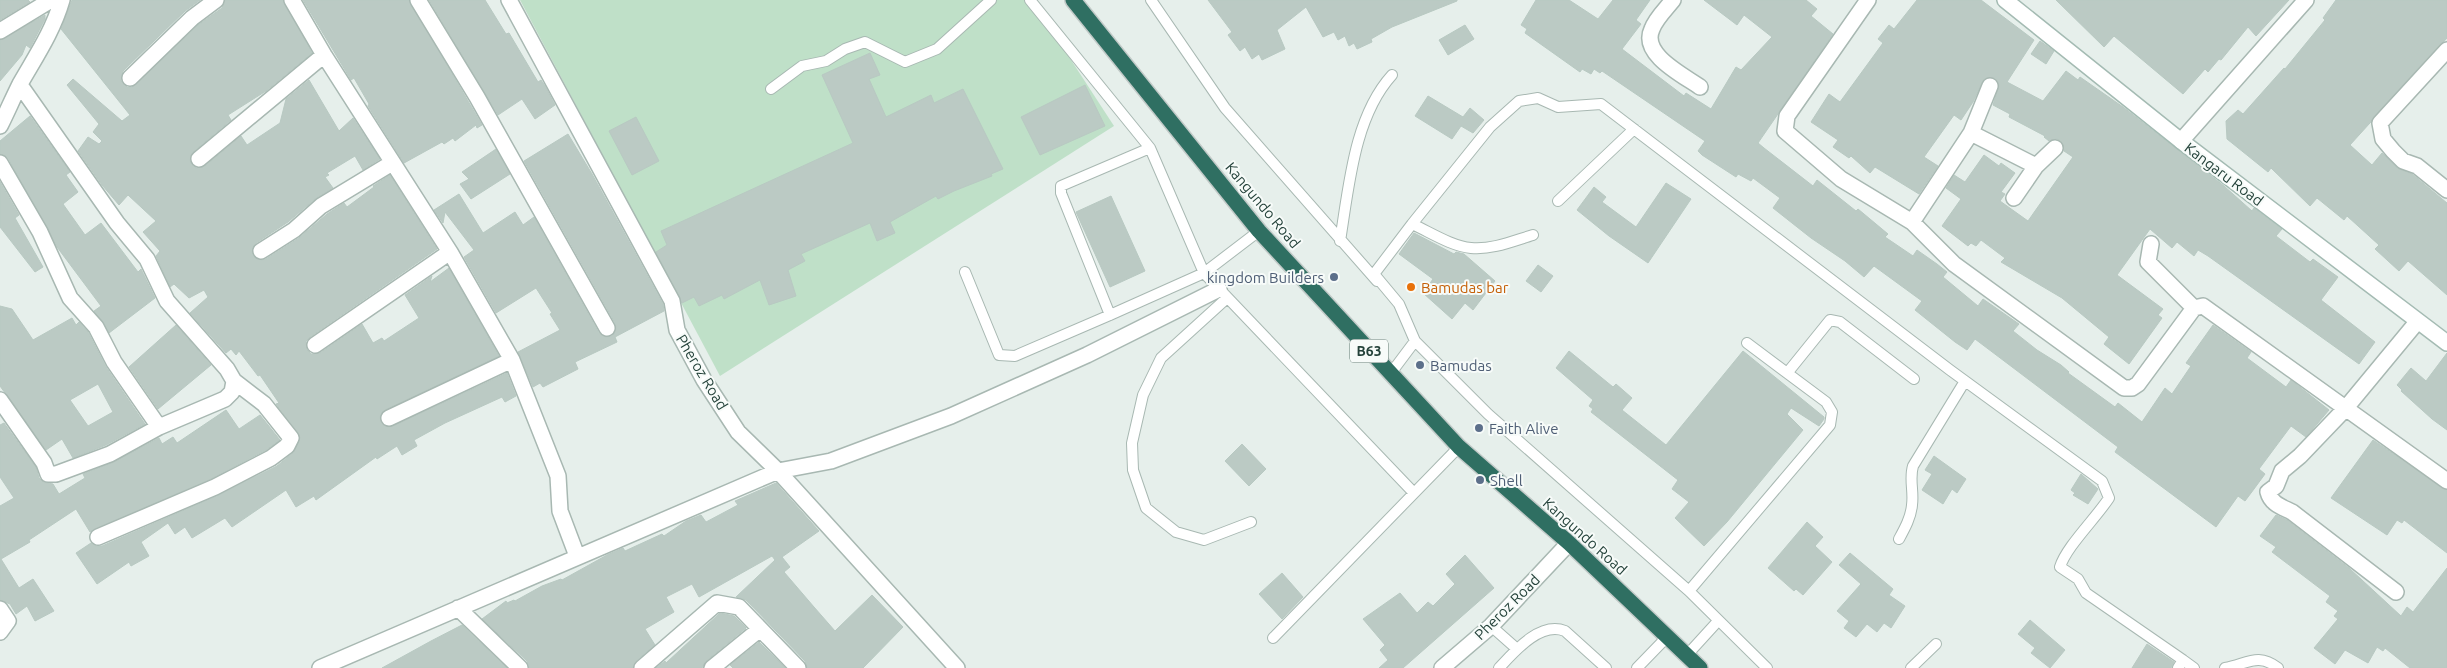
<svg xmlns="http://www.w3.org/2000/svg" width="2447" height="668" viewBox="0 0 2447 668" font-family="Ubuntu,sans-serif">
  <style>
    .green { fill: #bfe0c8 }
    .building { fill: #bbcac4; stroke: #b8c9c2; fill-rule: evenodd }
    .lines { fill: none; stroke-linecap: round; stroke-linejoin: round }
    .lane-casing { stroke: #a8b8b2; stroke-width: 12 }
    .street-casing { stroke: #a8b8b2; stroke-width: 18 }
    .secondary-casing { stroke: #a4bbb3; stroke-width: 18 }
    .highway-casing { stroke: #c2cac8; stroke-width: 18 }
    .lane { stroke: #fff; stroke-width: 10 }
    .street { stroke: #fff; stroke-width: 15 }
    .secondary { stroke: #fff; stroke-width: 15 }
    .highway { stroke: #2f6f62; stroke-width: 15 }
    .service-dot { fill: #5c6f8a; stroke: #f7fbf9; stroke-width: 2 }
    .food-dot { fill: #e8710a; stroke: #f7fbf9; stroke-width: 2 }
    .labels { text-anchor: middle; dominant-baseline: central; stroke-width: 4; stroke-linejoin: round; paint-order: stroke }
    .shield { fill: #f7fbf9; stroke: #637a73; stroke-width: 1 }
    .shield-label { font-size: 14px; font-weight: bold; fill: #24423a }
    .street-label { font-size: 15px; fill: #24423a; stroke: #f7fbf9 }
    .service-label { font-size: 15px; fill: #4e5e75; stroke: #f7fbf9; text-anchor: start }
    .food-label { font-size: 15px; fill: #c56008; stroke: #f7fbf9; text-anchor: start }
  </style>
  <rect width="100%" height="100%" fill="#e6efeb"/>
  <!-- green -->
  <path class="green" d="M520,0H1032L1114,126L720,376Z"/>
  <!-- building -->
  <path class="building" d="M0,0H28L30,2L0,20Z
    M72,0H200L185,11L123,71L121,81L127,87H132L198,25L222,8L225,0H283L312,53L266,91L228,115L231,120L193,152L190,160L192,165L196,168L205,166L241,136L247,145L280,123L286,99L309,80L339,131L353,118L380,159L363,170L355,156L327,173L329,175L325,177L333,188L315,199L288,222L256,243L252,251L253,256L261,260L266,259L299,238L327,214L344,203L347,207L374,187L373,186L390,175L437,249L310,337L306,341L307,350L311,354L320,353L362,324L373,343L382,338L384,341L419,318L405,295L432,276L430,282L449,268L499,356L385,410L380,417L381,422L388,427L393,426L507,373L516,396L505,402L502,397L445,423L414,440L417,446L402,455L397,446L377,459L376,457L316,500L314,496L296,507L286,490L232,527L225,518L192,538L185,527L175,534L168,523L141,542L149,556L131,566L129,562L97,584L76,553L91,543L96,546H102L219,495L277,466L293,453L300,438L276,404L279,403L260,375L258,376L239,351L236,355L231,349L226,353L190,313L208,297L204,290L189,298L174,284L170,287L156,256L160,251L143,232L156,221L128,195L119,205L102,185L78,151L88,137L99,144L102,141L93,132L99,124L67,85L73,79L122,121L130,115L61,29Z
    M303,0H409L482,125L477,128L476,125L455,141L453,138L444,144L442,142L404,163L368,106L369,104L354,78L351,80Z
    M429,0H485L506,34L509,33L538,82L541,80L545,86L555,105L535,119L522,99L498,115Z
    M1208,0H1457V1L1392,27L1371,39L1372,42L1357,49L1354,43L1349,46L1345,36L1338,40L1334,32L1323,37L1306,7L1277,30L1285,49L1262,60L1259,54L1252,59L1245,47L1240,51L1228,35L1232,32Z
    M1536,0H1569L1598,19L1613,0H1650L1636,20L1641,24L1622,49L1684,96L1686,93L1711,109L1736,67L1741,70L1772,37L1744,15L1737,25L1704,0H1806L1817,9L1811,16L1833,34L1758,143L1764,148L1813,186L1817,180L1856,211L1858,209L1888,234L1885,237L1913,256L1917,250L1937,264L1947,272L1943,277L1978,306L1983,299L2019,324L2013,331L2037,350L2061,365L2069,372L2068,373L2115,407L2118,403L2142,422L2165,388L2172,394L2191,366L2186,363L2213,325L2251,352L2247,358L2286,387L2291,380L2329,410L2306,437L2291,426L2259,469L2265,474L2254,489L2245,501L2238,496L2216,527L2115,452L2118,447L1975,339L1967,350L1955,342L1915,310L1922,301L1874,266L1864,277L1845,261L1811,238L1773,208L1780,198L1753,178L1751,181L1738,174L1736,177L1702,155L1698,151L1705,141L1602,71L1600,73L1594,69L1591,74L1582,69L1580,72L1525,33L1527,29L1521,25Z
    M1917,0H1981L2034,40L2007,82L2043,101L2066,71L2078,80L2080,77L2123,107L2224,186L2252,211L2254,208L2282,229L2276,236L2310,262L2313,259L2338,277L2321,300L2375,342L2359,364L2208,256L2198,250L2194,256L2177,242L2172,248L2150,229L2117,275L2163,309L2158,315L2162,318L2129,364L2104,344L2109,337L2062,298L2001,262L2005,258L1981,240L1976,246L1971,243L1968,246L1942,226L1961,199L1946,188L1954,175L1965,182L1984,155L1999,166L2001,163L2015,173L2001,192L2005,194L2000,201L2028,221L2073,157L2064,151L2061,141L2057,139L2049,141L2044,137L2045,136L2009,117L2010,114L1993,105L1999,85L1994,78L1984,79L1973,102L1961,120L1954,115L1924,157L1938,166L1919,194L1875,167L1870,173L1851,156L1849,158L1833,147L1838,140L1811,122L1829,94L1840,102L1883,43L1878,39L1889,25L1894,29Z
    M2056,0H2289L2256,36L2248,27L2221,60L2219,59L2208,72L2205,69L2183,94L2114,36L2104,47Z
    M2336,0H2447V38L2350,145L2372,165L2382,153L2397,168L2412,174L2447,203V295L2408,261L2399,271L2375,249L2379,245L2347,216L2344,220L2317,198L2310,206L2271,168L2268,172L2227,139L2226,121L2238,110L2243,114L2284,68L2285,69L2325,20L2323,18Z
    M45,15V19L30,48L26,45L22,55L0,81V40Z
    M1465,25L1474,39L1448,55L1439,40Z
    M2040,41L2054,51L2046,64L2031,54Z
    M870,53L880,75L869,79L886,117L931,95L934,103L963,89L1003,169L991,174L992,176L954,191L938,199L936,196L890,222L895,233L877,241L870,223L801,254L805,261L788,270L796,296L769,305L760,280L724,299L722,295L699,306L694,297L682,303L656,252L667,245L661,231L853,143L822,75Z
    M1085,85L1105,126L1040,155L1021,117Z
    M1428,96L1463,117L1470,108L1484,120L1473,133L1461,126L1452,139L1415,116Z
    M30,116L70,172L66,175L78,192L63,204L85,235L101,223L138,272L141,269L155,298L109,333L94,311L101,306L57,247L8,158L0,154V141Z
    M636,117L659,161L632,175L609,131Z
    M568,134L592,174L663,304L664,311L615,337L617,342L575,362L578,369L543,387L540,383L533,387L518,352L560,330L550,314L552,313L536,288L496,313L464,257L474,250L445,212L443,223L434,210L459,194L483,233L515,212L523,225L534,217L599,333L606,337L612,336L616,329L615,323L524,161Z
    M496,149L510,174L471,199L460,184L469,179L462,172Z
    M0,182L19,215L15,218L43,267L35,272L0,227Z
    M1666,183L1691,199L1648,263L1609,236L1577,210L1594,187L1606,197L1602,202L1636,227Z
    M1111,196L1145,271L1110,287L1076,212Z
    M1414,233L1454,254L1456,252L1464,254L1495,281L1473,310L1465,303L1452,319L1423,293L1433,279L1399,254Z
    M1538,265L1553,276L1541,292L1526,281Z
    M0,306L12,309L33,340L72,318L76,325L79,322L88,332L106,367L145,424L106,445L73,458L62,439L46,450L0,386ZM98,384L113,412L88,426L70,400Z
    M176,325L211,365L158,409L129,367Z
    M1569,351L1613,387L1616,384L1632,398L1622,410L1666,445L1743,351L1824,417V419L1819,426L1791,408L1787,414L1803,430L1727,522L1704,546L1675,518L1689,502L1672,489L1678,480L1591,412L1593,409L1589,406L1593,400L1556,368Z
    M2447,353V430L2432,419L2401,391L2402,390L2397,385L2411,368L2426,381Z
    M226,410L239,429L260,415L280,440L266,450L211,479L90,532L76,509L29,540L30,542L1,559L19,588L33,579L54,611L35,621L27,606L16,614L10,604L0,600V506L14,498L0,477V425L4,423L36,467L39,478L43,482L53,484L59,494L85,478L83,474L114,462L159,438L162,444L173,437L177,443Z
    M2373,440L2447,490V553L2404,520L2402,523L2397,520L2387,535L2331,498Z
    M1242,444L1266,469L1249,486L1225,461Z
    M1934,456L1966,479L1957,493L1952,489L1943,504L1922,490L1932,474L1925,470Z
    M2081,474L2098,489L2088,504L2073,495L2075,493L2071,490Z
    M776,483L819,531L782,557L790,567L784,572L814,607L835,631L872,595L903,627L863,668H807L805,661L746,600L736,597L775,560L772,556L699,597L692,584L666,597L674,612L645,629L655,645L636,661L633,668H529L527,661L482,619L506,601L507,603L514,600L515,601L542,586L561,579L562,580L607,555L623,548L625,551L662,534L664,536L686,521L701,515L706,522L738,505L735,501Z
    M2276,515L2287,520L2349,568L2401,616L2407,607L2413,612L2447,568V668H2410L2385,648L2383,651L2377,647L2368,663L2345,650L2335,664L2314,648L2338,619L2334,616L2338,611L2326,602L2330,596L2272,552L2276,547L2260,536Z
    M1807,522L1823,537L1815,546L1832,562L1803,595L1796,589L1794,591L1768,568Z
    M1850,553L1893,589L1889,595L1905,606L1891,628L1884,623L1877,632L1867,624L1856,637L1844,628L1849,621L1837,611L1861,584L1839,565Z
    M1465,555L1494,588L1403,668H1379L1388,660L1380,650L1385,645L1363,619L1400,593L1417,613L1428,602L1433,606L1455,584L1446,574Z
    M1282,573L1303,597L1282,619L1259,594Z
    M720,613L734,616L746,628L706,661L702,668H656L665,661L666,663Z
    M2030,620L2065,650L2050,668L2031,653L2035,648L2018,634Z
    M462,625L507,668H382L431,641Z
    M759,642L785,668H733L730,665Z
    M2147,644L2174,662L2171,668H2132Z"/>
  <g class="lines">
    <!-- lane casing -->
    <g class="lane-casing">
      <path id="lane" d="M1030,0L1150,148L1204,273L1414,493
        M1151,0L1225,108L1377,281
        M771,89L802,66L826,61L845,49L865,42L905,62L937,49L991,0
        M1150,148L1061,186V193L1110,315L1204,273L1259,231
        M1558,201L1634,129
        M1412,224C1430,232 1451,246 1471,248C1492,250 1513,241 1533,235
        M1340,241C1349,186 1354,117 1392,75
        M965,272L999,355L1015,356L1110,315
        M1227,298L1161,358L1143,395L1132,443L1133,470L1146,508L1176,532L1204,540L1251,522
        M1415,341L1488,414L1689,591L1767,668
        M1788,372L1830,320L1840,322L1914,379
        M1391,373L1415,341L1399,304L1374,274L1412,224L1490,127L1519,101L1538,98L1558,107L1601,104L1950,370L2102,481L2109,498C2096,518 2066,547 2060,567L2078,579L2086,593L2183,660
        M1899,539C1905,528 1911,517 1912,505C1914,491 1909,479 1913,466L1965,381
        M1689,591L1830,425L1832,412L1826,402L1747,343
        M1491,626L1517,649
        M1273,638L1459,447
        M1687,655L1718,621
        M1499,668C1514,652 1540,621 1565,631L1606,668
        M1637,668L1668,636
        M1911,668L1936,644
        M2178,668L2183,660L2194,668
        M2225,668C2247,664 2258,652 2278,668"/>
    </g>
    <!-- street casing -->
    <g class="street-casing">
      <path id="street" d="M292,0L324,55L450,252L512,360L558,476L560,511L577,556
        M418,0L477,97L607,328
        M509,0L672,301L677,330L704,380L738,432L778,471L957,668
        M1673,0C1666,9 1656,18 1652,29C1640,54 1683,75 1700,87
        M1868,0L1787,116L1785,131L1841,179L1912,222L1954,264L2124,388H2132L2138,384L2194,308L2203,306L2447,481
        M0,31L51,0
        M2447,50L2380,123L2383,139L2393,151L2403,161L2417,166L2447,190
        M130,78L192,18L216,0
        M0,126C7,112 13,98 20,84C36,56 53,31 62,0
        M1971,133L2036,166L2055,148
        M2181,141L2306,0
        M199,159L324,55
        M0,163L40,232L70,298L96,327L114,362L159,427
        M2014,198L2036,166
        M1912,222L1971,133L1990,86
        M2151,244L2148,262L2194,308
        M261,251L294,230L321,206L392,163
        M315,345L450,252
        M0,400L44,463L48,474H56L110,454L159,427L225,399L232,392L234,381L227,369L167,301L147,259L117,223L20,85
        M389,418L512,360
        M98,537L215,487L271,458L287,446L291,438L264,404L234,381
        M2396,592L2292,512C2282,507 2271,504 2268,492L2276,486L2282,471L2300,456L2345,409L2417,322
        M458,608L520,668
        M0,609L8,621L0,632
        M320,668L778,471L831,461L951,416L1087,355L1219,289
        M642,668L717,603L739,607L798,668
        M712,668L760,629
        M1442,668L1491,626L1569,543"/>
    </g>
    <!-- secondary casing -->
    <g class="secondary-casing">
      <path id="secondary" d="M2005,0L2181,141L2447,343"/>
    </g>
    <!-- highway casing -->
    <g class="highway-casing">
      <path id="highway" d="M1073,0L1259,231L1459,447L1569,543L1700,668"/>
    </g>
    <!-- lane -->
    <use href="#lane" class="lane"/>
    <!-- street -->
    <use href="#street" class="street"/>
    <!-- secondary -->
    <use href="#secondary" class="secondary"/>
    <!-- highway -->
    <use href="#highway" class="highway"/>
  </g>
  <!-- markers -->
  <g class="service-dot">
    <circle cx="1334" cy="277" r="5"/>
    <circle cx="1420" cy="365" r="5"/>
    <circle cx="1479" cy="428" r="5"/>
    <circle cx="1480" cy="480" r="5"/>
  </g>
  <circle class="food-dot" cx="1411" cy="287" r="5"/>
  <g class="labels">
    <!-- shield labels -->
    <rect class="shield" x="1350" y="339.5" width="38" height="23" rx="4"/>
    <g class="shield-label">
      <text x="1369" y="351">B63</text>
    </g>
    <!-- street labels -->
    <g class="street-label">
      <text transform="translate(2224 174) rotate(37)">Kangaru Road</text>
      <text transform="translate(1263 205) rotate(50)">Kangundo Road</text>
      <text transform="translate(702 372) rotate(59)">Pheroz Road</text>
      <text transform="translate(1585 536) rotate(42)">Kangundo Road</text>
      <text transform="translate(1507 607) rotate(-45)">Pheroz Road</text>
    </g>
    <!-- service labels -->
    <g class="service-label">
      <text x="1324" y="277" text-anchor="end">kingdom Builders</text>
      <text x="1430" y="365">Bamudas</text>
      <text x="1489" y="428">Faith Alive</text>
      <text x="1490" y="480">Shell</text>
    </g>
    <!-- food labels -->
    <g class="food-label">
      <text x="1421" y="287">Bamudas bar</text>
    </g>
  </g>
</svg>
